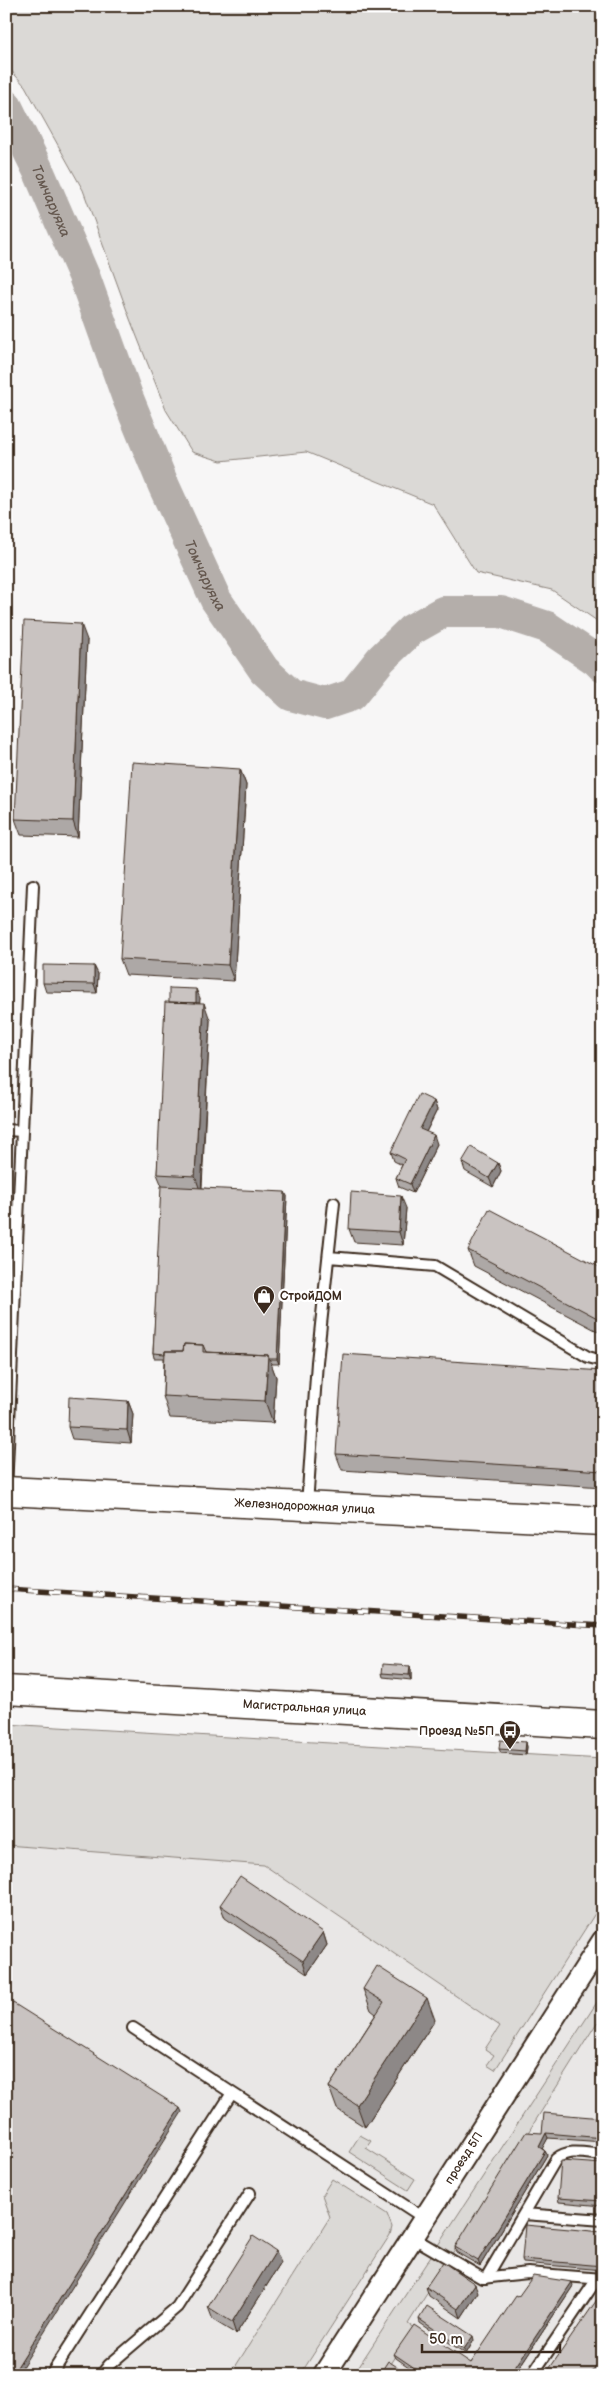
<svg xmlns="http://www.w3.org/2000/svg" width="609" height="2381" viewBox="0 0 609 2381" font-family="'Balsamiq Sans',sans-serif">
  <style>
    .built { fill: #e9e7e6 }
    .green { fill: #dbd9d6; stroke: #8b827a }
    .lines { fill: none; stroke-linecap: round; stroke-linejoin: round }
    .river { stroke: #b4aeaa; stroke-width: 32 }
    .lane-casing { stroke: #3b2a1e; stroke-width: 14 }
    .street-casing { stroke: #3b2a1e; stroke-width: 25 }
    .secondary-casing { stroke: #3b2a1e; stroke-width: 31 }
    .lane { stroke: #fff; stroke-width: 10 }
    .street { stroke: #fff; stroke-width: 21 }
    .secondary { stroke: #fff; stroke-width: 28 }
    .rail-casing { stroke: #3b2a1e; stroke-width: 5.5 }
    .rail { stroke: #fff; stroke-width: 4; stroke-dasharray: 11; stroke-linecap: butt }
    .wall { fill: #ada8a6; stroke: #3b2a1e }
    .shaded-wall { fill: #8d8887; stroke: #3b2a1e }
    .building { fill: #c9c3c1; stroke: #3b2a1e }
    .labels { text-anchor: middle; dominant-baseline: central; stroke-width: 4.5; stroke-linejoin: round; paint-order: stroke }
    .poi-label { font-size: 12px; font-weight: bold; fill: #3b2a1e; stroke: #fff; text-anchor: start }
    .street-label { font-size: 12px; fill: #3b2a1e; stroke: #fff }
    .water-label { font-size: 14px; font-style: italic; fill: #65584f; stroke: #fff }
  </style>
  <rect width="100%" height="100%" fill="#f7f6f6"/>
  <filter id="ink" filterUnits="userSpaceOnUse"><feTurbulence type="fractalNoise" baseFrequency=".02" numOctaves="2"/><feDisplacementMap in="SourceGraphic" scale="10" xChannelSelector="R" yChannelSelector="G"/><feConvolveMatrix kernelMatrix="1 2 1 2 8 2 1 2 1" color-interpolation-filters="sRGB"/></filter>
  <g filter="url(#ink)">
    <!-- built -->
    <path class="built" d="M6,1817L603,1863V2375H6Z"/>
    <!-- green -->
    <path class="green" d="M6,6H603V625L552,590L476,573L433,504L306,452L221,461L192,452L166,410L130,319L83,190L25,86L6,65Z
      M6,1724L603,1759V1901L495,2070L487,2065L494,2055L485,2049L500,2026L264,1865L6,1845Z
      M603,1993V2013L408,2324L414,2328L384,2375H353Z
      M360,2135L371,2141L366,2148L415,2179L408,2190L349,2152Z
      M332,2179L387,2214L392,2227L390,2235L300,2375H230L330,2217L322,2195Z"/>
    <g class="lines">
      <!-- river -->
      <path class="river" id="s1" d="M6,105L38,170L84,276L127,396L163,484L216,600L264,670L291,695L325,704L352,695L381,659L411,630L443,612H501L547,627L596,660L603,667"/>
      <!-- lane casing -->
      <g class="lane-casing">
        <path id="lane" d="M6,1130L22,1131
          M329,1257L435,1266L588,1357L603,1361
          M6,1490L33,885
          M307,1505L317,1362L334,1203
          M232,2093L424,2218
          M524,2214L603,2220
          M412,2237L482,2278L528,2273L603,2279
          M486,2278L556,2159C569,2148 587,2154 603,2155
          M51,2375L232,2093L133,2028
          M101,2375L109,2365L177,2307L250,2193
          M532,2375L597,2279"/>
      </g>
      <!-- street casing -->
      <g class="street-casing">
        <g id="street">
          <path id="s2" d="M324,2375L603,1941"/>
        </g>
      </g>
      <!-- secondary casing -->
      <g class="secondary-casing">
        <g id="secondary">
          <path id="s3" d="M6,1491L603,1521"/>
          <path id="s4" d="M6,1690L603,1725"/>
        </g>
      </g>
      <!-- lane -->
      <use href="#lane" class="lane"/>
      <!-- street -->
      <use href="#street" class="street"/>
      <!-- secondary -->
      <use href="#secondary" class="secondary"/>
      <!-- rail casing -->
      <g class="rail-casing">
        <path id="rail" d="M6,1589L603,1626"/>
      </g>
      <!-- rail -->
      <use href="#rail" class="rail"/>
    </g>
    <!-- wall -->
    <path class="wall" d="M87,640L78,837L21,835L15,819Z
      M240,769L246,785L234,981L126,975L120,959Z
      M94,966L98,974L97,993L46,992L43,983Z
      M200,998L199,1003L210,1020L202,1188L287,1196L279,1364H271L276,1377L273,1423L170,1418L163,1396L164,1358H154L153,1353L162,1186L157,1174L169,1002Z
      M434,1101L437,1110L426,1132L437,1144L413,1193L399,1187L396,1178L402,1165L394,1161L391,1152Z
      M462,1162L498,1163L501,1171L493,1187L465,1171Z
      M406,1208L403,1245L354,1242L349,1229Z
      M468,1250L603,1269V1334L474,1266Z
      M603,1371V1487L342,1470L336,1454Z
      M128,1401L133,1414L131,1443L72,1439L68,1427Z
      M410,1666L411,1671V1680L383,1677L382,1673Z
      M526,1742L527,1747L526,1755L501,1753L499,1749Z
      M220,1905L323,1932L327,1945L307,1974L225,1918Z
      M363,1989L435,2020L365,2127L337,2109L329,2087L376,2014L371,2010Z
      M603,2118V2142L548,2138L542,2148L545,2151L547,2155L480,2266L456,2252L455,2247L542,2133Z
      M603,2164V2206L559,2202L558,2198Z
      M603,2232V2270L523,2263L522,2259Z
      M281,2263L236,2334L213,2320L208,2307Z
      M573,2286L514,2375H420L396,2358L394,2354L471,2363L518,2297Z
      M426,2287L478,2292L461,2318L429,2296Z
      M419,2319L474,2340L466,2354L420,2323Z"/>
    <!-- shaded-wall -->
    <path class="shaded-wall" d="M81,624L87,640L78,837L73,821Z
      M240,769L246,785L234,981L228,965Z
      M94,966L98,974L97,993L94,984Z
      M196,989L200,998L199,1019L195,1010Z
      M204,1003L210,1020L201,1193L195,1176Z
      M434,1101L437,1110L423,1138L420,1129Z
      M434,1135L437,1144L413,1193L410,1184Z
      M498,1163L501,1171L493,1187L489,1178Z
      M285,1192L287,1196L279,1364L277,1359Z
      M401,1196L406,1208L403,1245L399,1232Z
      M268,1355L276,1377L273,1423L265,1401Z
      M128,1401L133,1414L131,1443L127,1430Z
      M410,1666L411,1671V1680L409,1675Z
      M526,1742L527,1747L526,1755L525,1751Z
      M323,1932L327,1945L307,1974L303,1961Z
      M427,1998L435,2020L365,2127L357,2105Z
      M180,2108L182,2112L17,2375H12Z
      M546,2133L548,2138L541,2151L539,2147Z
      M545,2151L547,2155L480,2266L478,2261Z
      M276,2251L281,2263L236,2334L232,2322Z
      M572,2282L573,2286L514,2375H510Z
      M475,2284L478,2292L461,2318L458,2309Z
      M473,2336L474,2340L466,2354L464,2349Z
      M603,2357V2364L595,2375H590Z"/>
    <!-- building -->
    <path class="building" d="M24,621L81,624L73,821L15,819Z
      M132,762L240,769L228,965L120,959Z
      M43,965L94,966V984L43,983Z
      M169,988L196,989V1003L169,1002Z
      M165,1002L204,1003L195,1176L157,1174Z
      M419,1094L434,1101L420,1129L434,1135L410,1184L396,1178L405,1159L391,1152Z
      M471,1147L498,1163L489,1178L462,1162Z
      M161,1186L285,1192L277,1359H269L268,1355L206,1352L203,1345L184,1344L183,1351H165V1354L153,1353Z
      M351,1192L401,1196L399,1232L349,1229Z
      M489,1209L603,1269V1321L468,1250Z
      M184,1344L203,1345V1352L268,1355L265,1401L163,1396L165,1351H183Z
      M343,1354L603,1371V1471L336,1454Z
      M69,1397L128,1401L127,1430L68,1427Z
      M383,1664L410,1666L409,1675L382,1673Z
      M500,1740L526,1742L525,1751L499,1749Z
      M240,1876L323,1932L303,1961L220,1905Z
      M377,1966L427,1998L357,2105L329,2087L384,2002L363,1989Z
      M13,2003L180,2108L12,2375H6V2014Z
      M544,2113L603,2118V2138L546,2133L539,2147L545,2151L478,2261L455,2247L526,2132L542,2133Z
      M561,2161L603,2164V2201L558,2198Z
      M525,2225L603,2232V2266L522,2259Z
      M253,2236L276,2251L232,2322L208,2307Z
      M443,2262L475,2284L458,2309L426,2287Z
      M533,2276L572,2282L510,2375H425L394,2354L414,2325L471,2363L516,2296L518,2297Z
      M603,2291V2357L590,2375H545Z
      M427,2306L473,2336L464,2349L419,2319Z
      M388,2361L410,2375H379Z"/>
  </g>
  <!-- icons -->
  <defs>
    <g id="shop-pin" transform="scale(1.125)"><path d="M0 17L-7.5 6A9.5 9.5 0 1 1 7.5 6Z" fill="#3b2a1e" stroke="#fff"/><path d="M-5-2.5h2.3a2.7 3.5 0 0 1 5.4 0H5L5.5 6h-11ZM-1.5-2.5h3a1.5 2.3 0 0 0-3 0Z" fill="#fff"/></g>
    <g id="bus-pin" transform="scale(1.125)"><path d="M0 17L-7.5 6A9.5 9.5 0 1 1 7.5 6Z" fill="#3b2a1e" stroke="#fff"/><path d="M-5-6H5V4H4V6H2V4H-2V6H-4V4H-5ZM-3.5-4V0h7V-4ZM-3.5 1.2v1.5H-2V1.2ZM2 1.2v1.5H3.5V1.2Z" fill="#fff"/></g>
  </defs>
  <g fill-rule="evenodd">
    <use href="#shop-pin" x="264" y="1296"/>
    <use href="#bus-pin" x="510" y="1731"/>
  </g>
  <g class="labels">
    <!-- poi labels -->
    <g class="poi-label">
      <text x="280" y="1296">СтройДОМ</text>
      <text x="494" y="1731" text-anchor="end">Проезд №5П</text>
    </g>
    <!-- street labels -->
    <g class="street-label">
      <text stroke="none"><textPath href="#s3" startOffset="299">Железнодорожная улица</textPath></text>
      <text stroke="none"><textPath href="#s4" startOffset="299">Магистральная улица</textPath></text>
      <text stroke="none"><textPath href="#s2" startOffset="258">проезд 5П</textPath></text>
    </g>
    <!-- water labels -->
    <g class="water-label">
      <text stroke="none"><textPath href="#s1" startOffset="106">Томчаруяха</textPath></text>
      <text stroke="none"><textPath href="#s1" startOffset="511">Томчаруяха</textPath></text>
    </g>
  </g>
  <!-- margin -->
  <rect width="609" height="2381" fill="none" stroke="#fff" stroke-width="25"/>
  <rect x="12" y="12" width="584" height="2356" fill="none" stroke="#3b2a1e" stroke-width="2" filter="url(#ink)"/>
  <!-- scale -->
  <path d="M422 2344v8h138v-8" fill="none" stroke="#3b2a1e" stroke-width="2.5"/>
  <text x="429" y="2344" font-size="15" fill="#3b2a1e" stroke="#ffffff" stroke-width="4" paint-order="stroke">50 m</text>
</svg>
